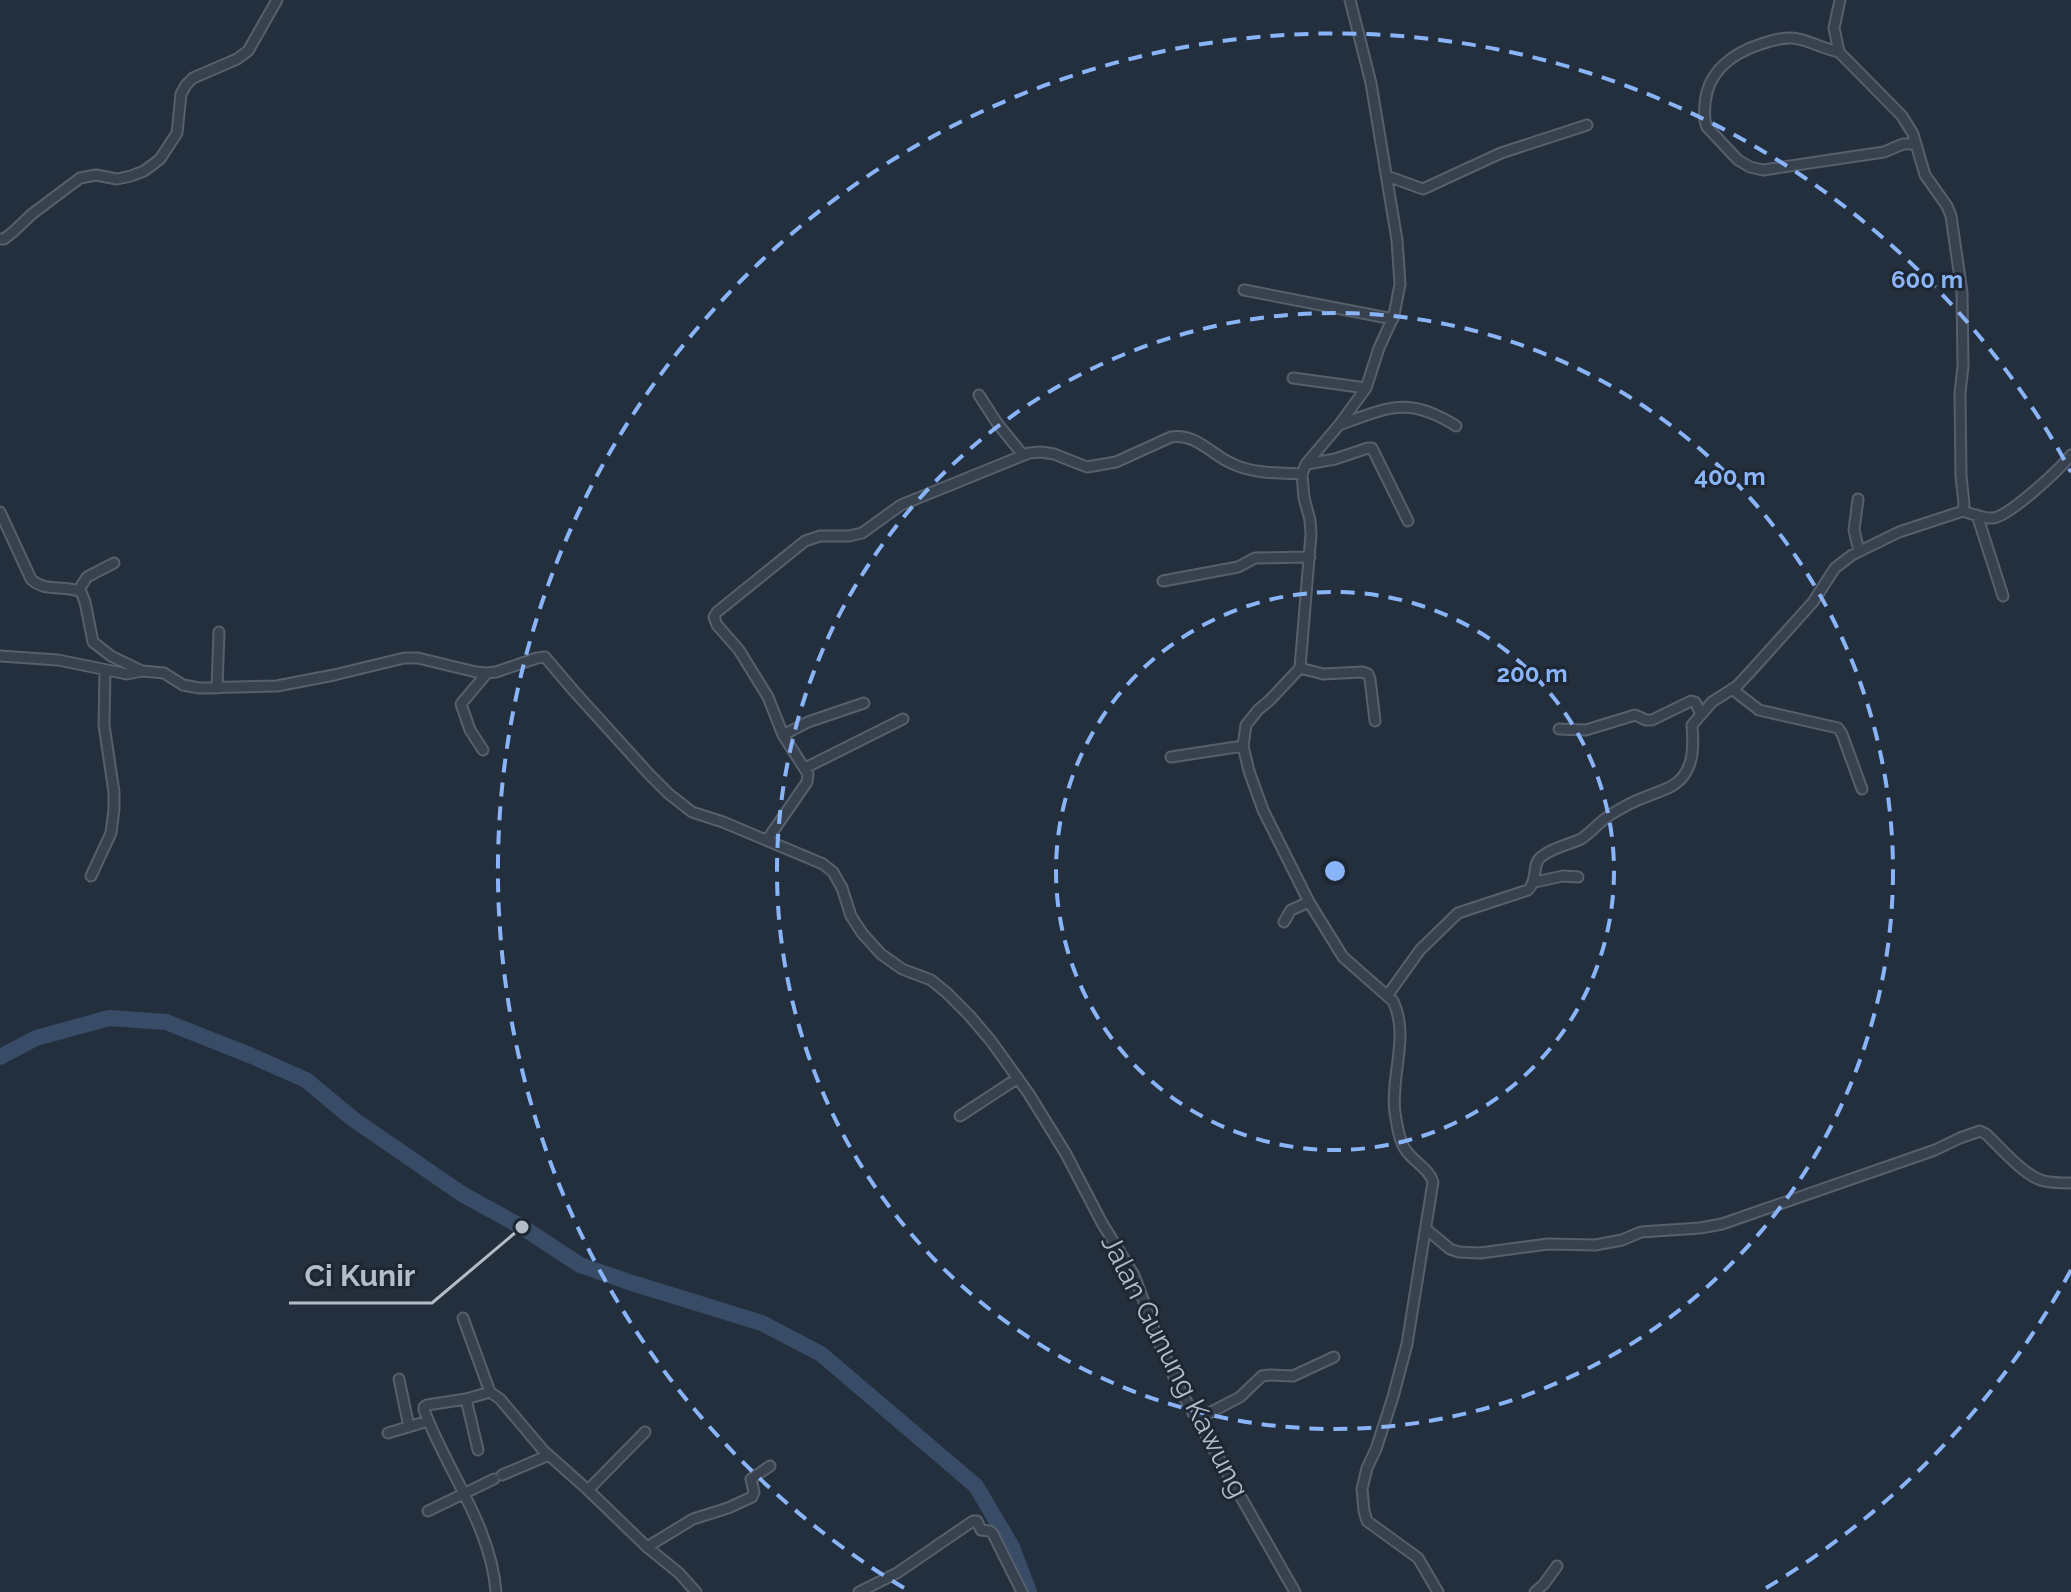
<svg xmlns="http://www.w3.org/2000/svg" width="2071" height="1592" viewBox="0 0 2071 1592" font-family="Raleway,sans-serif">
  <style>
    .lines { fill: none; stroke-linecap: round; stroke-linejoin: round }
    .river { stroke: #394c67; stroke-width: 16 }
    .street-casing { stroke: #565f6c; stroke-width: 13 }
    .street { stroke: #38414e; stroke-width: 9 }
    .ring { fill: none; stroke: #8ab4f8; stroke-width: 4; stroke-dasharray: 14 10 }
    .labels { text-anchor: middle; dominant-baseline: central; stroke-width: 6; stroke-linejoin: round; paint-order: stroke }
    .street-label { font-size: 28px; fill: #b4bcc9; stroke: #1d2633 }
    .centre { fill: #8ab4f8; stroke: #1d2633; stroke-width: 4 }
    .ring-label { font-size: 24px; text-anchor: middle; font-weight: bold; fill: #8ab4f8; stroke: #1d2633; stroke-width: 6; stroke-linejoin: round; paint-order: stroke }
    .leader { fill: none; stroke: #b4bcc9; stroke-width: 3 }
    .callout-dot { fill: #b4bcc9; stroke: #1d2633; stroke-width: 3 }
    .callout-label { font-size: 30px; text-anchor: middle; font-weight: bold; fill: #b4bcc9; stroke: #1d2633; stroke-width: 6; stroke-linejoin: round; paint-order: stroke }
  </style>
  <rect width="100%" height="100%" fill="#242f3e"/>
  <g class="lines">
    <!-- river -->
    <path class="river" d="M0,1057L36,1038L109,1018L166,1022L252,1056L306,1080L353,1119L462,1194L522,1227L580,1265L632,1283L762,1323L821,1354L976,1486L1012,1547L1029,1592"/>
    <!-- street casing -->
    <g class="street-casing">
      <path id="street" d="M1350,0L1371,83L1397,240L1400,284L1394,315L1379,348L1366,388L1339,425L1306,464L1302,474L1304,498L1310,520L1311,534L1300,668L1270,700L1258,710L1246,725L1243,746L1249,771L1263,810L1309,902L1343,957L1393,1001C1410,1036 1390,1077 1395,1113C1397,1125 1399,1140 1405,1149C1413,1162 1429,1168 1433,1182L1407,1344L1393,1397L1376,1449L1367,1468L1362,1489L1364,1511L1367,1521L1418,1558L1438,1592
        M1839,52C1823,49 1804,38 1792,38C1781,37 1771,41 1761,44C1733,53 1708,71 1705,103C1705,111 1703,119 1707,127L1738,160L1750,167L1763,170L1884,152L1903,144H1915
        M1387,176L1423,189L1501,153L1587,125
        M0,239H4L13,232L32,214L80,178L96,175L117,179L131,176L144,171L160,159L177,133L181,94L186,85L193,78L237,59L248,51L277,0
        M1244,290L1393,319
        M1293,378L1366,388
        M979,395L997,423L1023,455
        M1339,425C1389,407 1409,396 1456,426
        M1307,464L1335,459L1368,448H1372L1408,521
        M1858,499L1854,530L1859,551
        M1963,511C1972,514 1984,519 1993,518C2010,516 2060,469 2071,455
        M0,512L31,579C45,593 64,584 81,592L85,602L93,642L111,656L142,671L164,673L183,685L199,688L277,686L334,675L404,658H418L476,672L487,673L496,672L537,658L545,657L573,690L649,774L669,794L692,812L723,822L823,864L833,872L842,888L851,916L862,933L881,954L902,969L931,980L947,993L969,1015L991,1041L1029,1094L1066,1154L1102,1223L1134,1275L1160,1345L1180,1390L1295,1592
        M1977,515L2003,596
        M1163,581L1238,567L1255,558L1310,557
        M78,591L87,577L114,563
        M0,656L58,660L127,674L142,671
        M1300,668L1323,674L1362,672L1368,674L1370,679L1375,721
        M217,688L219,632
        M1732,689L1759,710L1838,728L1842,734L1862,789
        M1559,729L1586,730L1635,715L1646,720H1652L1691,701L1695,702L1701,714
        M783,735L808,722L864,703
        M483,750L470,730L461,704L487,673
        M1171,757L1243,746
        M805,768L903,719
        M767,840L807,782L808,774L783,735L768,697L739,650L717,625L714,617L717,612L805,541L820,536H849L862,533L901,505L1029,453L1041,452L1054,454L1087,467L1116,462L1171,437C1197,433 1211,455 1233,464C1254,474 1280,473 1302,474
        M91,876L111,833L114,809V792L104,725L105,670
        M1535,882L1563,876L1578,877
        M1284,922L1291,910L1309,902
        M1387,996L1420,950L1458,913L1528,890C1539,879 1531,865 1541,857C1553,847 1568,845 1581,839C1591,833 1599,822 1610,815C1620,809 1631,802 1643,798C1652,794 1663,791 1672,786C1694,773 1694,748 1692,725L1712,702L1737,686L1751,671L1813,602L1835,568L1852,555L1899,532L1963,511L1964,504L1961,476L1960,393L1963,366L1962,292L1951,216L1947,206L1925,175L1913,134L1902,116L1839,52L1834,28L1840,0
        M960,1116L1018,1078
        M1426,1229L1450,1249L1459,1252L1480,1253L1548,1244L1595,1245L1622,1240L1641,1232L1700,1228L1722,1224L1935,1150L1960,1138L1980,1131L1986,1134C2001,1148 2024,1176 2044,1181C2052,1183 2062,1183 2071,1183
        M463,1318L490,1392L500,1399L543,1450L588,1490L647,1547L679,1573L696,1592
        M399,1379L409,1427
        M466,1399L427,1405L424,1407V1410C447,1471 491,1526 496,1592
        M1196,1420L1240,1397L1262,1376L1269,1375L1293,1376L1334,1357
        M388,1433L428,1421
        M478,1450L466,1399L490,1392
        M502,1475L549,1455
        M588,1490L645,1432
        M428,1511L494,1479
        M647,1547L693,1519L728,1508L752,1497L754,1492L751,1479L770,1466
        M859,1592L897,1573L973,1521H977L981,1530L990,1531L993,1534L1022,1592
        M1535,1592L1544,1584L1557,1566"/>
    </g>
    <!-- street -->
    <use href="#street" class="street"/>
  </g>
  <!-- distance rings -->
  <g class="ring">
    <circle cx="1335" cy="871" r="279"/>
    <circle cx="1335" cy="871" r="558"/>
    <path d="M2071 1270A837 837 0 0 1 1766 1588M904 1588A837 837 0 1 1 2071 472"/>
  </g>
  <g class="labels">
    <!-- street labels -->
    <g class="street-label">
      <text transform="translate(1175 1366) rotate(63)">Jalan Gunung Kawung</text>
    </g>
  </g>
  <circle cx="1335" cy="871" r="12" class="centre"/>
  <g class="ring-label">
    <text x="1927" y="288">600 m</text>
    <text x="1730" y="485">400 m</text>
    <text x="1532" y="682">200 m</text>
  </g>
  <!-- callouts -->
  <path class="leader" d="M522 1227L432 1303H289"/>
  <circle class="callout-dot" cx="522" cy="1227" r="8"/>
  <g class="callout-label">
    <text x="360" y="1286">Ci Kunir</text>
  </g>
</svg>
